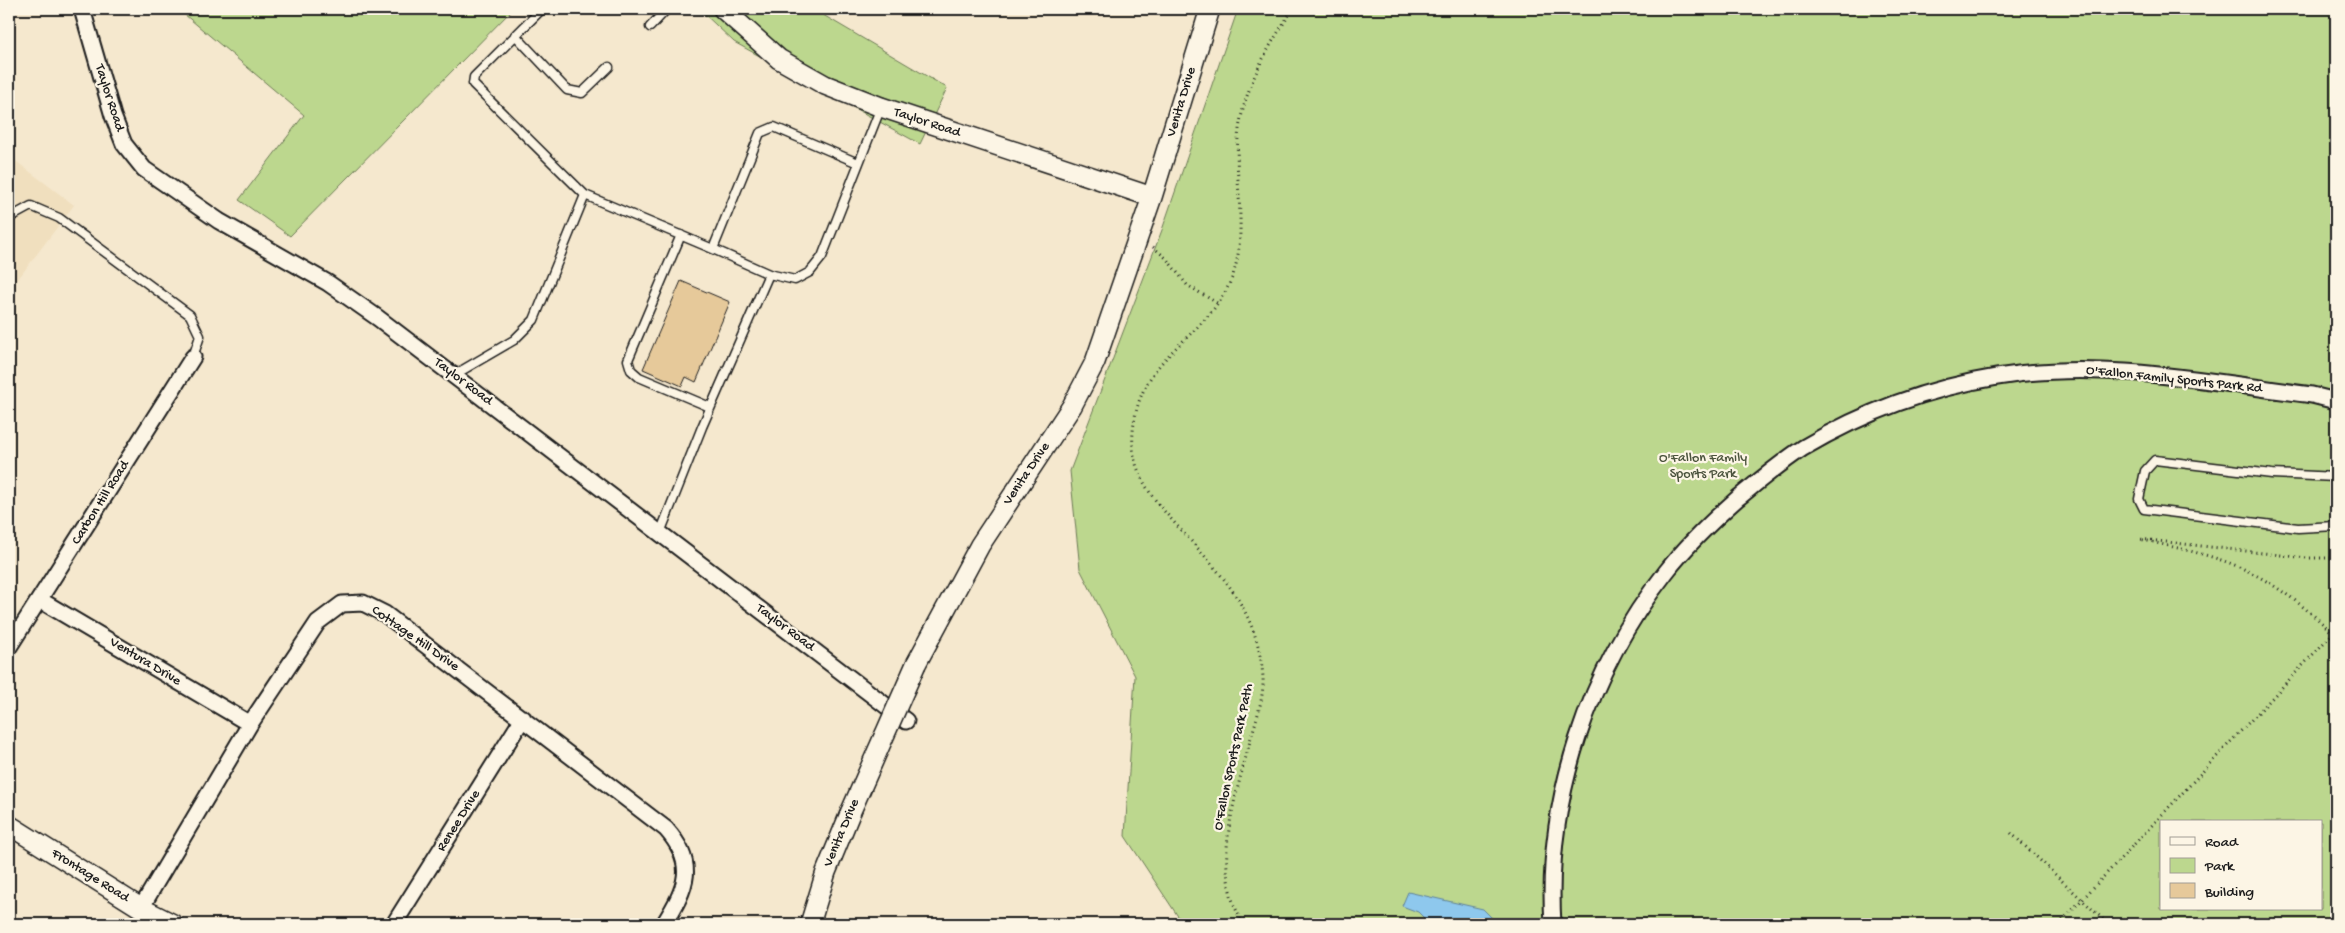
<svg xmlns="http://www.w3.org/2000/svg" width="2345" height="933" viewBox="0 0 2345 933" font-family="'Gochi Hand',sans-serif">
  <style>
    .built { fill: #f0dfbe }
    .green { fill: #bcd78e; stroke: #6c7a55; fill-rule: evenodd }
    .water { fill: #8ec8ed; stroke: #608399 }
    .building { fill: #e6c99a; stroke: #1c1c1c }
    .lines { fill: none; stroke-linecap: round; stroke-linejoin: round }
    .service-casing { stroke: #1c1c1c; stroke-width: 11 }
    .minor-casing { stroke: #1c1c1c; stroke-width: 19 }
    .tertiary-casing { stroke: #1c1c1c; stroke-width: 22 }
    .path { stroke: #1c1c1c; stroke-width: 3; stroke-dasharray: 1 4; stroke-linecap: butt }
    .service { stroke: #fcf5e5; stroke-width: 8 }
    .minor { stroke: #fcf5e5; stroke-width: 15 }
    .tertiary { stroke: #fcf5e5; stroke-width: 19 }
    .tertiary-bridge-casing { stroke: #1c1c1c; stroke-width: 22; stroke-linecap: butt }
    .tertiary-bridge { stroke: #fcf5e5; stroke-width: 19 }
    .labels { text-anchor: middle; dominant-baseline: central; stroke-width: 4.5; stroke-linejoin: round; paint-order: stroke }
    .street-label { font-size: 14px; fill: #1c1c1c; stroke: #fcf5e5 }
    .park-label { font-size: 14px; fill: #4c543e; stroke: #fcf5e5 }
  </style>
  <rect width="100%" height="100%" fill="#f5e8ce"/>
  <filter id="ink" filterUnits="userSpaceOnUse"><feTurbulence type="fractalNoise" baseFrequency=".02" numOctaves="2"/><feDisplacementMap in="SourceGraphic" scale="10" xChannelSelector="R" yChannelSelector="G"/><feConvolveMatrix kernelMatrix="1 2 1 2 8 2 1 2 1" color-interpolation-filters="sRGB"/></filter>
  <g filter="url(#ink)">
    <!-- built -->
    <path class="built" d="M9,156L74,205L9,291Z"/>
    <!-- green -->
    <path class="green" d="M178,9H513L290,236L239,200L304,115Z
      M699,9H813L947,88L920,144L734,42Z
      M1238,9H2336V924H1183L1125,836L1135,676L1080,569L1070,471L1162,230ZM2161,822H2321V909H2161Z"/>
    <!-- water -->
    <path class="water" d="M1408,892L1483,909L1493,919L1492,924H1430L1418,912L1402,906Z"/>
    <!-- building -->
    <path class="building" d="M681,281L730,302L696,382L686,377L682,386L643,369Z"/>
    <g class="lines">
      <!-- service casing -->
      <g class="service-casing">
        <path id="service" d="M542,9L474,77L473,84L585,195L713,249
          M650,27L667,9
          M515,35L567,90L582,93L609,67
          M9,218L31,206L59,218L190,315L200,336L193,357
          M681,235L628,360L631,370L639,377L710,407
          M769,274L713,249L760,133L774,127L858,163
          M454,375L514,340L534,320L585,195
          M2336,477L2272,474L2155,460L2145,471L2139,499L2144,509L2298,528L2336,526
          M660,533L702,427L769,274L795,280L810,272L822,257L881,107"/>
      </g>
      <!-- minor casing -->
      <g class="minor-casing">
        <path id="minor" d="M82,9L113,116L124,144L144,169L219,221L328,283L378,318L906,721
          M40,600L250,724
          M9,647L193,357
          M141,908L250,724L318,622L342,604L363,603L385,614L666,829C697,864 687,887 664,924
          M394,924L523,718
          M1553,924C1545,800 1589,670 1666,572C1687,545 1712,521 1738,498C1759,481 1780,463 1803,448C1862,413 1929,388 1997,377C2101,359 2209,382 2312,395L2336,401"/>
      </g>
      <!-- tertiary casing -->
      <g class="tertiary-casing">
        <path id="tertiary" d="M723,9L779,59L825,85L881,107L1152,197
          M916,664L980,545L1072,406L1095,362L1152,197L1210,9
          M9,825L141,908L173,924
          M810,924L826,872L851,811"/>
      </g>
      <!-- path -->
      <path class="path" d="M1153,247L1166,258L1187,285L1217,303
        M2336,558H2307L2140,539C2167,546 2195,551 2221,560C2264,574 2304,605 2336,636
        M2011,833L2108,924
        M1242,924C1238,913 1232,902 1230,891C1219,841 1238,789 1250,741C1256,721 1264,698 1263,677C1258,611 1223,576 1181,530C1163,510 1144,490 1136,464C1132,451 1132,436 1134,423C1144,350 1210,338 1233,275C1248,230 1234,184 1238,138C1242,91 1267,48 1293,9
        M2059,924L2336,630"/>
      <!-- service -->
      <use href="#service" class="service"/>
      <!-- minor -->
      <use href="#minor" class="minor"/>
      <!-- tertiary -->
      <use href="#tertiary" class="tertiary"/>
      <!-- tertiary-bridge casing -->
      <g class="tertiary-bridge-casing">
        <path id="tertiary-bridge" d="M851,811L916,664"/>
      </g>
      <!-- tertiary-bridge -->
      <use href="#tertiary-bridge" class="tertiary-bridge"/>
    </g>
  </g>
  <g class="labels">
    <!-- street labels -->
    <g class="street-label">
      <text transform="translate(109 98) rotate(72)">Taylor Road</text>
      <text transform="translate(1182 102) rotate(-73)">Venita Drive</text>
      <text transform="translate(927 123) rotate(18)">Taylor Road</text>
      <text transform="translate(2174 380) rotate(6)">O'Fallon Family Sports Park Rd</text>
      <text transform="translate(463 382) rotate(37)">Taylor Road</text>
      <text transform="translate(1027 474) rotate(-56)">Venita Drive</text>
      <text transform="translate(101 503) rotate(-58)">Carbon Hill Road</text>
      <text transform="translate(785 628) rotate(37)">Taylor Road</text>
      <text transform="translate(415 639) rotate(35)">Cottage Hill Drive</text>
      <text transform="translate(145 662) rotate(31)">Ventura Drive</text>
      <text transform="translate(1234 757) rotate(-78)">O'Fallon SPorts Park Path</text>
      <text transform="translate(459 821) rotate(-58)">Renee Drive</text>
      <text transform="translate(842 833) rotate(-67)">Venita Drive</text>
      <text transform="translate(90 876) rotate(32)">Frontage Road</text>
    </g>
    <!-- park labels -->
    <g class="park-label">
      <text x="1703" y="458">O'Fallon Family<tspan x="1703" dy="16">Sports Park</tspan></text>
    </g>
  </g>
  <!-- margin -->
  <rect width="2345" height="933" fill="none" stroke="#fcf5e5" stroke-width="30"/>
  <rect x="15" y="15" width="2315" height="903" fill="none" stroke="#1c1c1c" stroke-width="2" filter="url(#ink)"/>
  <!-- legend -->
  <rect x="2160" y="820" width="162" height="90" fill="#fcf5e5" stroke="#a29e95"/>
  <rect x="2170" y="837" width="25" height="8" fill="#fcf5e5" stroke="#a29e95"/>
  <text x="2205" y="846" font-size="15" fill="#1c1c1c">Road</text>
  <rect x="2170" y="858" width="25" height="15" fill="#bcd78e" stroke="#a29e95"/>
  <text x="2205" y="870" font-size="15" fill="#1c1c1c">Park</text>
  <rect x="2170" y="883" width="25" height="15" fill="#e6c99a" stroke="#a29e95"/>
  <text x="2205" y="896" font-size="15" fill="#1c1c1c">Building</text>
</svg>
